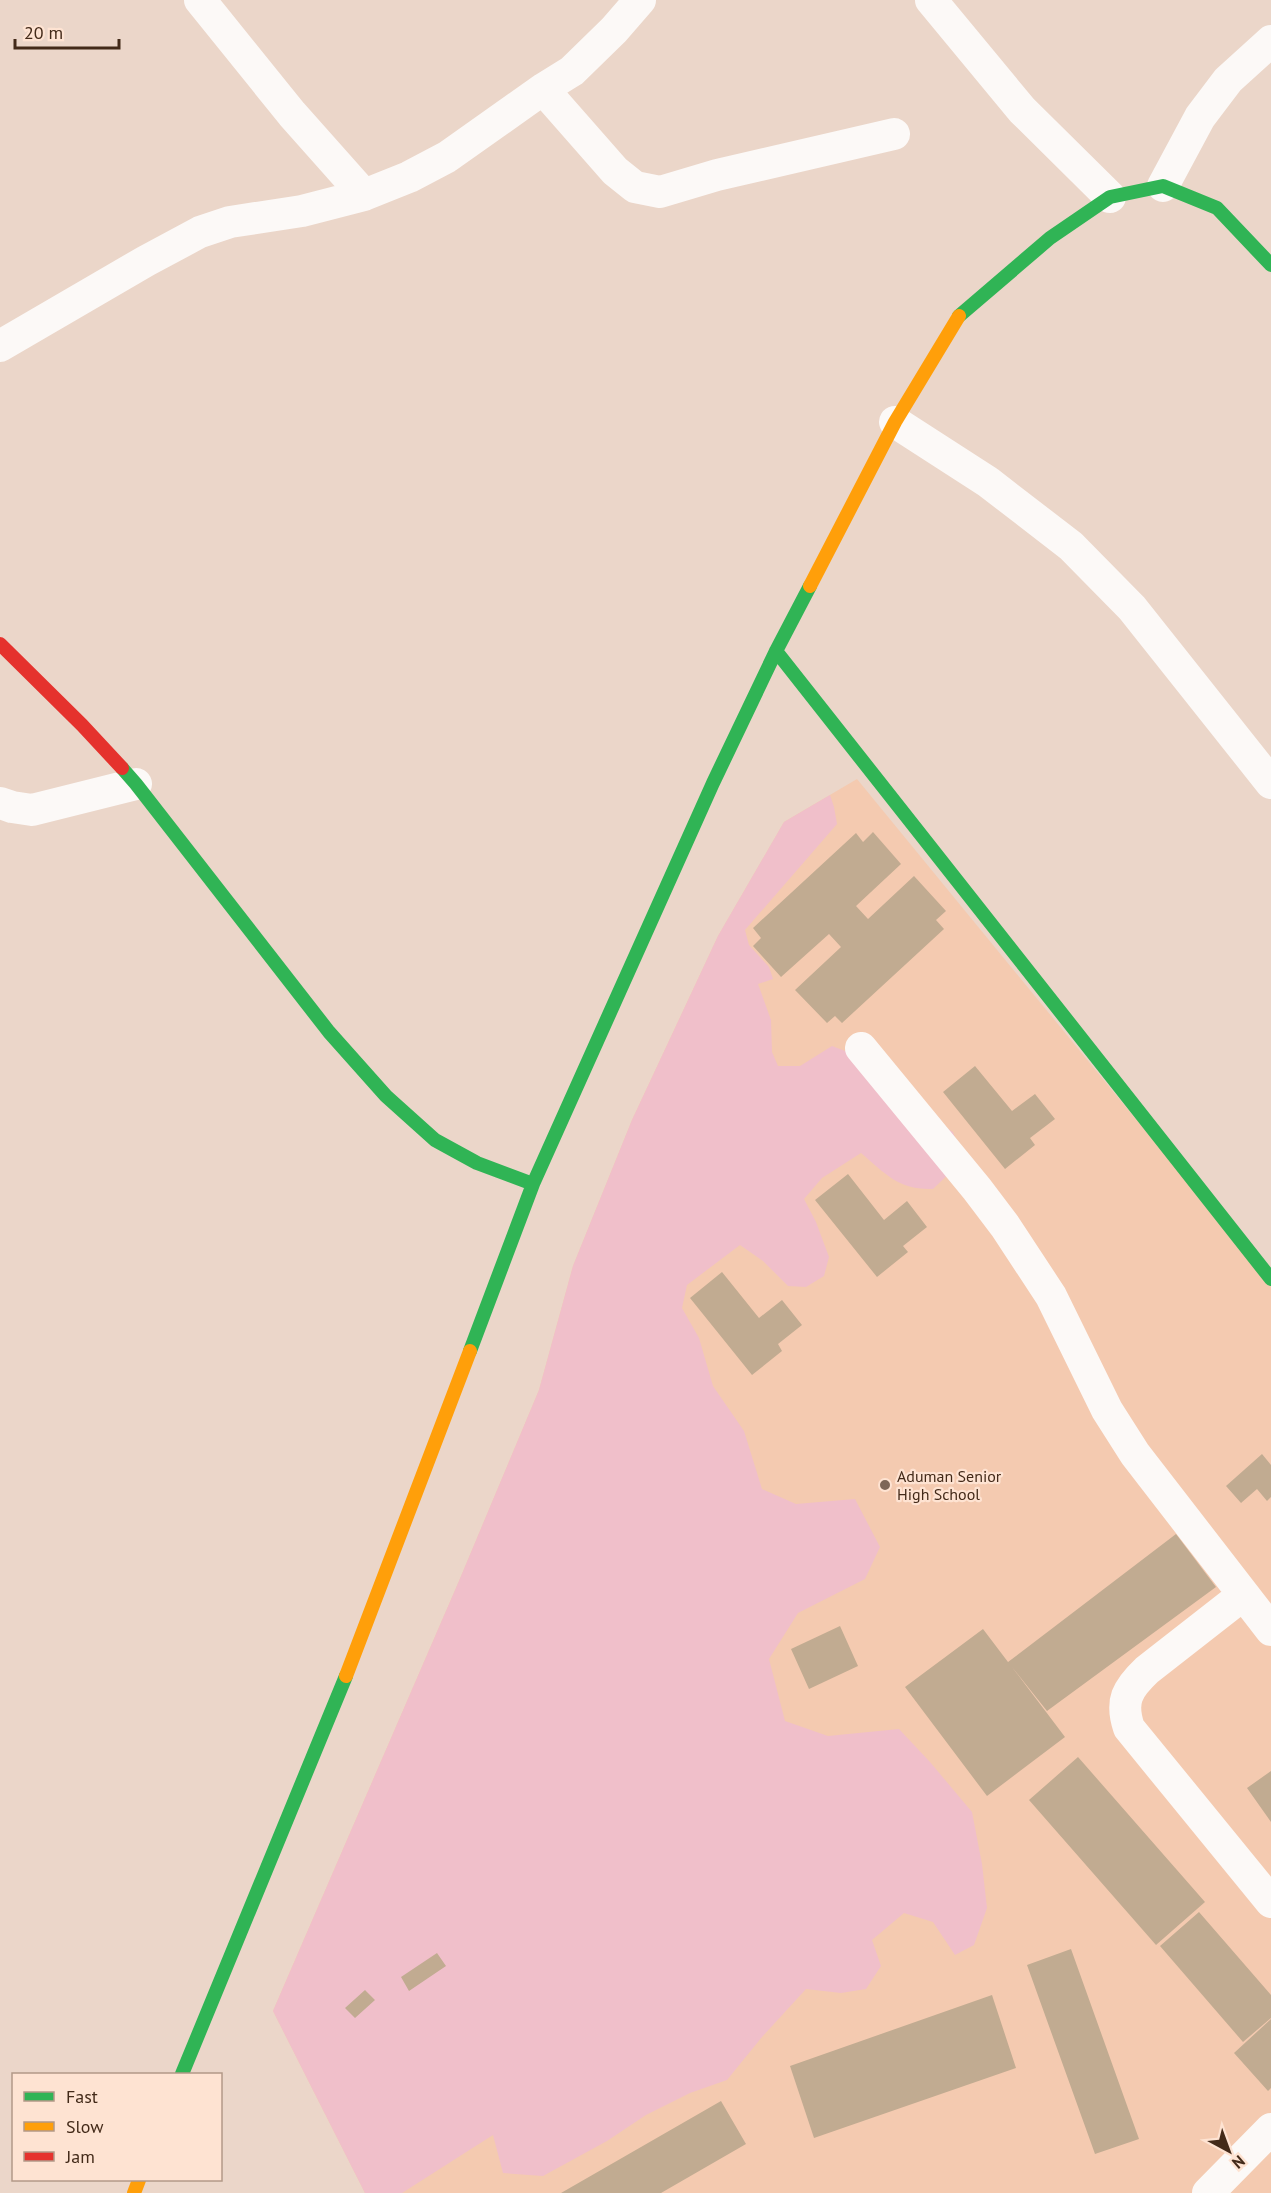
<svg xmlns="http://www.w3.org/2000/svg" width="1271" height="2193" viewBox="0 0 1271 2193" font-family="'PT Sans',sans-serif">
  <style>
    .built { fill: #f4cab0 }
    .green { fill: #f0bfca }
    .building { fill: #c1ab91 }
    .lines { fill: none; stroke-linecap: round; stroke-linejoin: round }
    .street { stroke: #fcf9f7; stroke-width: 32 }
    .fast { stroke: #30b455; stroke-width: 14 }
    .slow { stroke: #ff9f0a; stroke-width: 14 }
    .jam { stroke: #e5322d; stroke-width: 14 }
    .poi-dot { fill: #7e6657; stroke: #fee3d2; stroke-width: 2 }
    .labels { text-anchor: middle; dominant-baseline: central; stroke-width: 4.5; stroke-linejoin: round; paint-order: stroke }
    .poi-label { font-size: 16px; fill: #432a19; stroke: #fee3d2; text-anchor: start }
  </style>
  <rect width="100%" height="100%" fill="#ebd6c9"/>
  <!-- built -->
  <path class="built" d="M857,779L1271,1284V2193H365L273,2011L459,1581L539,1390L573,1266L632,1120L718,936L784,822Z"/>
  <!-- green -->
  <path class="green" d="M830,795L834,807L837,824L745,930L749,945L769,967L773,979L758,984L771,1020L772,1052L778,1066H800L832,1046L869,1060L935,1121L953,1132L958,1147L959,1164L933,1189C898,1190 886,1174 861,1153L822,1178L804,1199L816,1222L829,1257L824,1276L806,1287L788,1286L763,1261L740,1245L687,1285L682,1308L699,1338L713,1386L744,1431L762,1489L796,1504L855,1499L880,1547L865,1579L798,1613L769,1659L785,1721L828,1736L899,1729L930,1762L972,1812L982,1864L987,1908L974,1945L955,1955L933,1922L904,1913L872,1940L881,1966L866,1989L841,1993L806,1989L762,2037L727,2080L690,2093L646,2115L607,2141L543,2176L503,2173L493,2135L402,2193H365L273,2011L459,1581L539,1390L573,1266L632,1120L718,936L784,822Z"/>
  <!-- building -->
  <path class="building" d="M873,832L901,864L856,906L868,919L914,876L946,911L936,920L944,929L842,1023L835,1016L827,1023L795,990L841,947L829,934L781,977L753,946L761,938L753,928L856,833L863,842Z
    M975,1066L1012,1111L1035,1094L1055,1119L1030,1138L1035,1145L1005,1169L943,1092Z
    M848,1174L884,1220L907,1201L927,1227L903,1246L908,1252L877,1277L815,1200Z
    M722,1272L759,1318L782,1300L802,1325L778,1344L782,1351L752,1375L690,1298Z
    M1262,1454L1271,1465V1497L1267,1501L1257,1489L1241,1503L1226,1486Z
    M1176,1534L1216,1587L1047,1711L1012,1667L1065,1737L987,1796L905,1687L983,1629L1008,1662Z
    M840,1626L858,1666L809,1689L791,1649Z
    M1078,1757L1205,1902L1156,1945L1029,1800Z
    M1271,1771V1822L1247,1788Z
    M1199,1912L1271,1995V2018L1243,2042L1160,1946Z
    M1071,1949L1139,2139L1095,2154L1027,1965Z
    M437,1953L446,1966L409,1991L401,1977Z
    M365,1990L375,2000L355,2018L345,2008Z
    M992,1995L1016,2068L814,2138L790,2066Z
    M1271,2019V2088L1268,2091L1234,2053Z
    M721,2101L746,2144L661,2193H561Z"/>
  <g class="lines">
    <!-- street -->
    <path class="street" d="M200,0L292,114L364,195
      M931,0L1022,110L1110,197
      M543,89L615,171L635,187L660,192L717,175L894,134
      M1163,186L1200,117L1228,80L1271,41
      M0,346L146,261L200,232L230,222L302,211L364,195L409,177L447,157L543,89L572,71L614,30L640,0
      M895,422L988,482L1071,546L1132,608L1271,783
      M0,803L12,807L32,810L136,784
      M861,1048L977,1189L1005,1226L1051,1296L1107,1410L1135,1454L1271,1630
      M1243,1595L1147,1670C1127,1689 1120,1701 1129,1728L1271,1902
      M1208,2193L1271,2129"/>
    <!-- fast -->
    <path class="fast" d="M959,316L1050,238L1110,197L1163,186L1217,208L1271,265
      M776,651L1271,1279
      M122,768L136,784L329,1032L386,1096L435,1140L477,1163L533,1184
      M470,1351L533,1184L713,783L776,651L810,586
      M182,2074L346,1676"/>
    <!-- slow -->
    <path class="slow" d="M810,586L895,422L959,316
      M346,1676L470,1351
      M134,2193L139,2180"/>
    <!-- jam -->
    <path class="jam" d="M0,644L82,725L122,768"/>
  </g>
  <!-- markers -->
  <circle class="poi-dot" cx="885" cy="1485" r="6"/>
  <g class="labels">
    <!-- poi labels -->
    <g class="poi-label">
      <text x="897" y="1476">Aduman Senior<tspan x="897" dy="18">High School</tspan></text>
    </g>
  </g>
  <!-- legend -->
  <rect x="12" y="2073" width="210" height="108" fill="#fee3d2" stroke="#b39988" stroke-width="1.5"/>
  <rect x="24" y="2092" width="30" height="9" fill="#30b455" stroke="#b39988" stroke-width="1.5"/>
  <text x="66" y="2103" font-size="18" fill="#432a19">Fast</text>
  <rect x="24" y="2122" width="30" height="9" fill="#ff9f0a" stroke="#b39988" stroke-width="1.5"/>
  <text x="66" y="2133" font-size="18" fill="#432a19">Slow</text>
  <rect x="24" y="2152" width="30" height="9" fill="#e5322d" stroke="#b39988" stroke-width="1.5"/>
  <text x="66" y="2163" font-size="18" fill="#432a19">Jam</text>
  <!-- north arrow -->
  <g transform="translate(1229 2151) rotate(139)" stroke="#fee3d2" stroke-width="4.5" paint-order="stroke">
  <path d="M0-4.5L10 22L0 15L-10 22Z" fill="#432a19"/>
  <text y="-9" font-size="16" font-weight="bold" text-anchor="middle" fill="#432a19">N</text>
  </g>
  <!-- scale -->
  <path d="M15 39v9h104v-9" fill="none" stroke="#432a19" stroke-width="3"/>
  <text x="24" y="39" font-size="18" fill="#432a19" stroke="#fee3d2" stroke-width="4.5" paint-order="stroke">20 m</text>
</svg>
